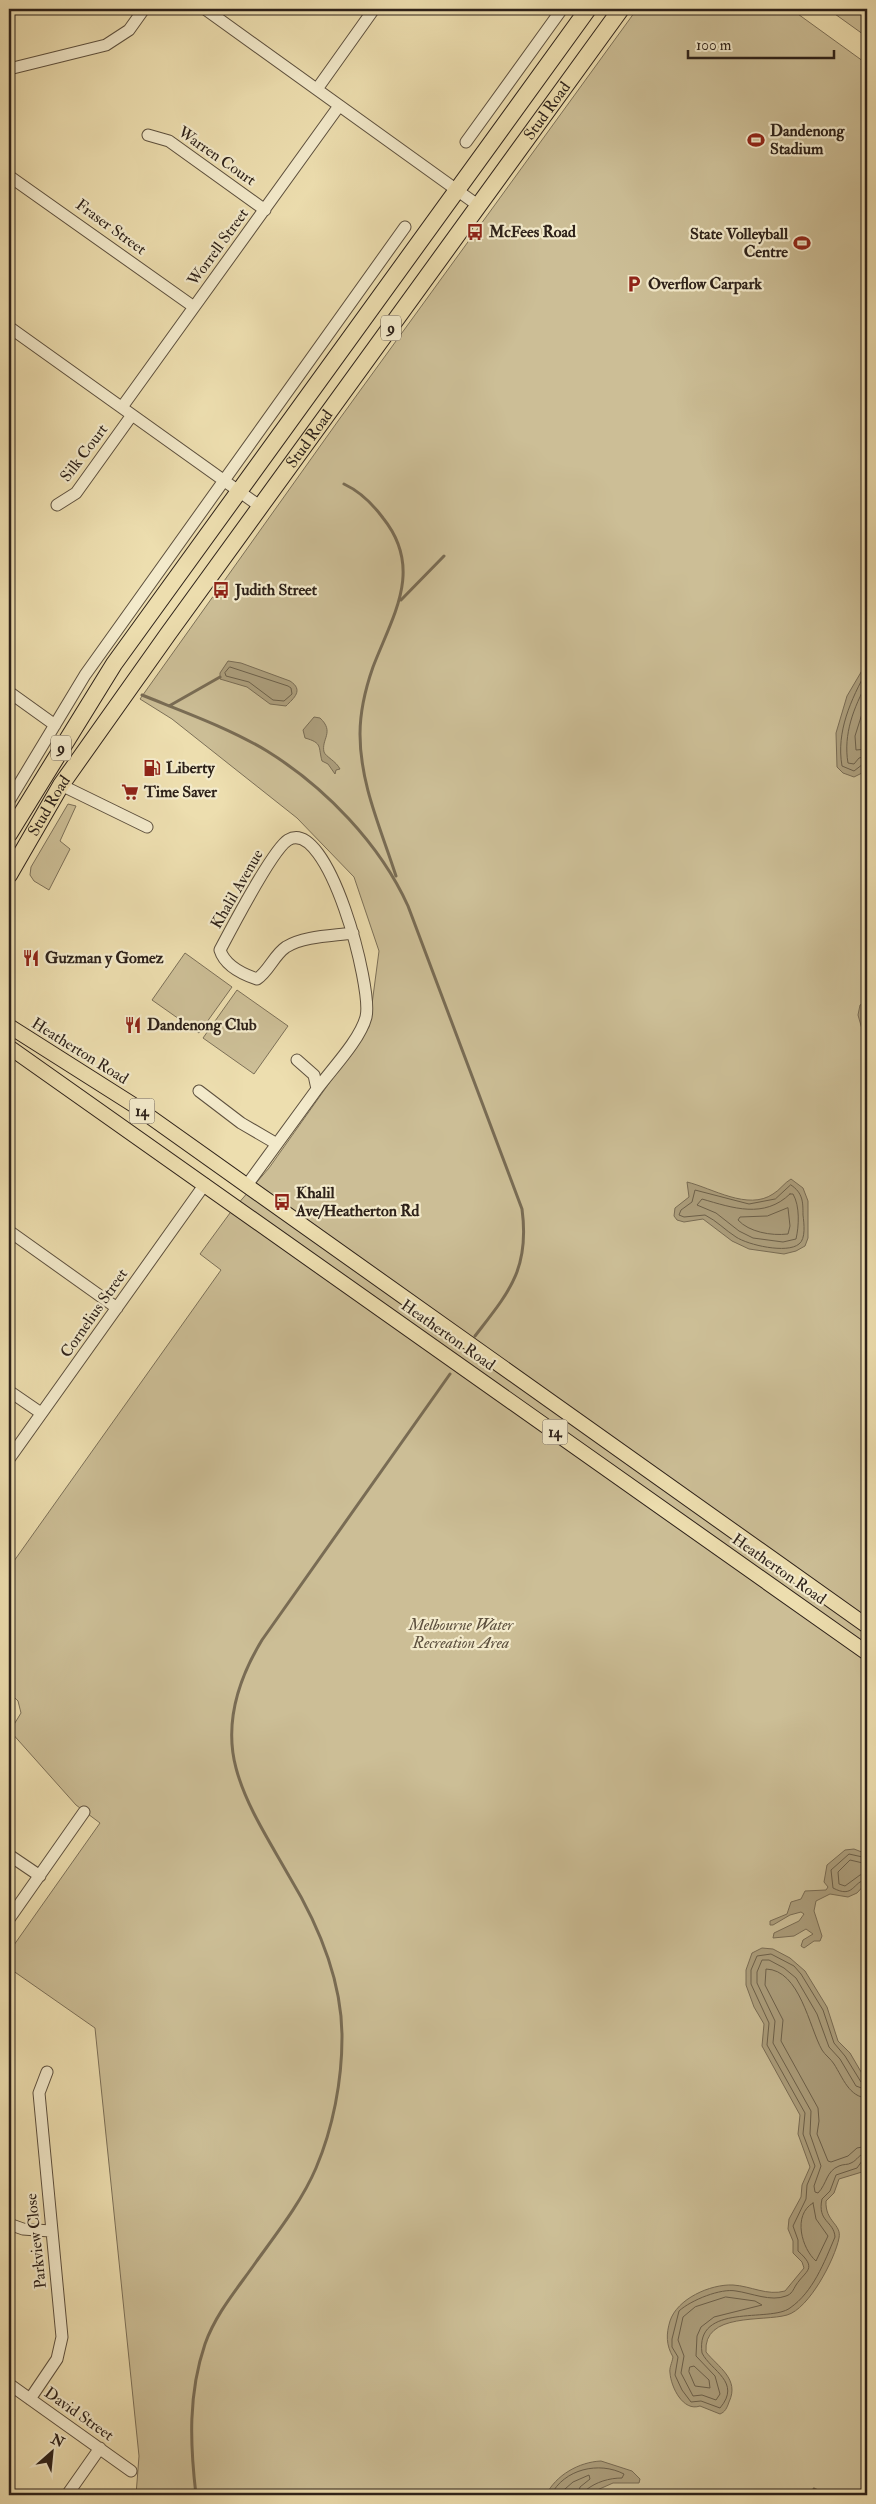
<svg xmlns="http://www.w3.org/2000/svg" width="876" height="2504" viewBox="0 0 876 2504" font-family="'IM FELL Double Pica',serif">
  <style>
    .green { fill: #ccbe96; stroke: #7c7058 }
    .water { fill: #ac9e7c; stroke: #796c54 }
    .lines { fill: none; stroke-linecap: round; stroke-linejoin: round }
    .shore { stroke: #6c604a; stroke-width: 1 }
    .stream { stroke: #796c54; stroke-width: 3 }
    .minor-casing { stroke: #5d503e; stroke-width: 13 }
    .major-casing { stroke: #2d2119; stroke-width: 16 }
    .highway-casing { stroke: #2d2119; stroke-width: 18 }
    .minor { stroke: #f3eacb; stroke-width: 11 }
    .major { stroke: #eddeaf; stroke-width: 14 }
    .highway { stroke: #eddeaf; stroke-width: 16 }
    .labels { text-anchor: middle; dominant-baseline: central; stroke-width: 4.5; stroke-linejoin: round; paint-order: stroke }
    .shield { fill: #f3eacb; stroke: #685d4e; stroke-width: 1 }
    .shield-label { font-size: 15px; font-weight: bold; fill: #2d2119 }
    .street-label { font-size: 16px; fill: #2d2119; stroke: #f3eacb }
    .poi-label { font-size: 16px; font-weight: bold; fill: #2d2119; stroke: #f3eacb; text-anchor: start }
    .park-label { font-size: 16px; font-style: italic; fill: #5d503e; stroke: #f3eacb }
  </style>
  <rect width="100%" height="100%" fill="#eddeaf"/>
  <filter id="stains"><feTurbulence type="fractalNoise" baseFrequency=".004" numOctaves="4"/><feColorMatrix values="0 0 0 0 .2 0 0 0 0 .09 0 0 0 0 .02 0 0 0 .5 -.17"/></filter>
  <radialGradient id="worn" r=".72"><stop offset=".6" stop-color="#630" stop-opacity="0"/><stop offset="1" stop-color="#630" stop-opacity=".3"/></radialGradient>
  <!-- green -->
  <path class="green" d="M637,9H791L867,64V2495H136L139,2456L95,2028L9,1968V1952L100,1823L76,1805L10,1731L21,1713L18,1701L9,1692V1568L221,1270L200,1254L230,1213L269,1168L369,1027L379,951L354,877L297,818L172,719L140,699L338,421Z
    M828,9H867V37Z
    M68,804L76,806L60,841L70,849L49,890L34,881L30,875L31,867Z
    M185,953L232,987L199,1033L152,1000Z
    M237,990L288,1026L254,1074L203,1038Z"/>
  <!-- water -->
  <path class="water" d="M228,661L241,663L290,681C304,690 294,698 286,706L270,704L247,687L220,679V673Z
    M867,662V764L862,773L854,777L843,773L837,767L836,733L847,696Z
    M314,717L320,718C335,732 321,739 324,752C326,757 336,761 340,769L336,770L335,774L328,764L322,761C318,747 323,743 305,738L303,730Z
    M865,1002L867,1003V1047L858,1015L860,1005Z
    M791,1179L803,1188L808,1201V1238L805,1246L796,1251L784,1254L749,1249L732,1241L703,1219L684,1222L677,1220L674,1216L675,1208L689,1197L687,1182C712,1188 748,1211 773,1194C780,1190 784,1183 791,1179Z
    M854,1849L867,1854V1882L857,1893L848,1897L830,1894L816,1901L814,1911L822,1936L820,1941H814L804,1948L801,1946L803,1940L813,1934L806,1929L794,1936L773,1938L774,1933L799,1921L804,1914L801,1912L790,1915L773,1925H770V1921L787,1914L791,1902L801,1899L805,1891L826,1890L828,1887L824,1882L827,1865L845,1850Z
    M762,1948L773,1949L790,1958L805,1971L827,2007L838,2041L850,2053L867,2082V2156L862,2172L839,2179L834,2193L826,2201C825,2222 842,2224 839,2238C835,2259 809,2309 787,2315C763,2322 703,2312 706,2352C718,2367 740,2379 729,2402C727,2408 725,2412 720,2414L700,2406C683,2412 671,2387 670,2373C669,2368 672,2363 673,2357C666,2345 666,2334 670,2321C677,2299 710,2284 733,2285C751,2286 767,2296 785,2291L804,2268L802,2262L793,2253V2241L788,2229L789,2219L801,2197L802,2185L810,2167L798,2134L800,2115L762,2046L764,2024L754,2007L746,1985V1970L752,1953Z
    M601,2461L632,2471L640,2479L639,2483H613L586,2495H546C556,2475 579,2462 601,2461Z"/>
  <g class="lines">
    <!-- shore -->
    <path class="shore" d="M230,667L288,686L291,688L292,694L284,701L273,700L249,682L226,676L225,673Z
      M867,670C851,700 836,731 842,766L854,771L863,764L867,763
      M867,683C854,707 843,734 848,763L854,764L859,758L867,756
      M867,698L855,736L856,750L867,749
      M791,1185C803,1193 803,1202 803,1215C804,1223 806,1239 799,1244C787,1254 748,1245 736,1237C725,1230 717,1221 705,1215L684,1217L679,1215L681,1210L692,1202L695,1190L749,1204L775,1199Z
      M790,1194H793C800,1206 799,1226 796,1239L783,1242L753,1238L739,1231L716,1213L697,1205L702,1199C733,1208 764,1219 790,1194Z
      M788,1208L790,1226L788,1234C771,1236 749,1232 738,1220L740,1217L767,1216Z
      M867,1858L849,1854L831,1870L833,1888C854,1899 852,1882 867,1879
      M867,1864L850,1860L838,1872L839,1884L845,1886L860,1875L867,1873
      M867,2084L861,2082L845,2056L834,2043L823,2010L801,1974L794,1966L771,1954L757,1956L751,1970V1984L769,2023L767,2045L805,2113L803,2134L815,2166L807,2185L806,2199L793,2226L798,2240V2251C818,2269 806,2270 796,2285C793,2290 792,2294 786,2296C771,2302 751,2293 736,2291C721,2288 691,2300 679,2311L672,2339V2347L678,2357L675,2375L682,2390L691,2402L701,2401L720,2408C742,2382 711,2371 702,2353C695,2302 770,2323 790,2308C813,2292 824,2263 835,2237C834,2221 817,2222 822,2199L830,2191L836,2175L857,2168L862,2161L867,2159
      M867,2090L856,2086L840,2059L829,2047L817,2014L796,1978L784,1968L769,1960H762L757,1972V1983L775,2021L773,2043L811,2111L810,2134L821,2166L814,2186L815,2192L818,2193C827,2184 826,2171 839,2166C843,2164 848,2165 851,2163C858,2160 858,2154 867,2153
      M867,2098C849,2097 843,2078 834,2064C831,2059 825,2055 822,2050C809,2027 800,1970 766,1969L765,1985L783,2020L781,2041L818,2108L819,2121L817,2134L828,2161L831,2162L848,2156L857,2148L867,2146
      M813,2203L816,2219L828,2236L816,2261C802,2249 792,2215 813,2203Z
      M726,2297L755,2301L762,2305L714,2317L701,2327L697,2336L696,2356L715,2376L720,2394L716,2400L702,2395L693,2396L681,2373L684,2356L678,2340L683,2317L695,2307Z
      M690,2367L694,2366L709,2380L710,2388L695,2386L689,2372Z
      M551,2495C564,2469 599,2461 624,2474L622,2478C609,2478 596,2482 586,2490L584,2495
      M558,2495L573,2482L589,2475L590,2479L580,2487L578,2495"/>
    <!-- stream -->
    <path class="stream" d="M344,484C361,492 372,503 383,518C424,569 393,615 373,667C366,687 360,712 360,734C360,784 381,829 396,876
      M401,600L444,556
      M142,695C184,712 229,728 267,751C325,787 380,844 408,906L522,1209C530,1269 509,1292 475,1336
      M169,706L220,677
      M196,2495C190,2444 188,2394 205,2344C216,2313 238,2288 256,2262C277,2233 302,2201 316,2168C333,2128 342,2081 342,2037C342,1980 318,1924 289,1876C270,1842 246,1806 236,1768C224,1723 239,1678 262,1640L450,1374
      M813,2495L814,2489L827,2495"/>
    <!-- minor casing -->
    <g class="minor-casing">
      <path id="minor" d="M205,9L479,206
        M9,69L106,45L129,30L144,9
        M317,89L374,9
        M148,135L169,141L265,210
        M466,142L562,9
        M9,176L194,307
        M9,327L261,507
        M122,407L339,106
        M57,505L76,493L132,415
        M9,692L55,725
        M61,785L147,827
        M9,801L85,675L405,227
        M317,1089C331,1070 360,1040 366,1017C373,988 328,816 288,840C273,849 230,931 220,950C225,966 242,974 257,979C269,971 274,955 286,947C304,936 332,936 353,933
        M199,1091L241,1123L277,1144
        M247,1185L317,1089L314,1075L297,1060
        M9,1231L117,1308
        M9,1391L41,1413
        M9,1459L205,1184
        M9,1855L40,1876
        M9,1919L84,1812
        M9,2224L23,2229L50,2231
        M9,2384L131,2471
        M30,2399L57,2359L62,2337L39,2093L47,2072
        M67,2495L100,2448"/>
    </g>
    <!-- major casing -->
    <g class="major-casing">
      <path id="major" d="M9,1026L132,1104L867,1626
        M9,1047L867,1653"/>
    </g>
    <!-- highway casing -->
    <g class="highway-casing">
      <g id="highway">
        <path d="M9,834L114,664L588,9"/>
        <path id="s1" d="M9,875L61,785L168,634L621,9"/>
      </g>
    </g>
    <!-- minor -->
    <use href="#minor" class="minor"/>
    <!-- major -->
    <use href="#major" class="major"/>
    <!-- highway -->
    <use href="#highway" class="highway"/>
  </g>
  <!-- icons -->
  <defs>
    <g id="stadium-bare" transform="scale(1.35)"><path d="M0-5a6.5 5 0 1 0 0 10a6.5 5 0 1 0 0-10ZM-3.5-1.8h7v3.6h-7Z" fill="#8f2418" stroke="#f3eacb" stroke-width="2.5" paint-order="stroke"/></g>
    <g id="bus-bare" transform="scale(1.35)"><path d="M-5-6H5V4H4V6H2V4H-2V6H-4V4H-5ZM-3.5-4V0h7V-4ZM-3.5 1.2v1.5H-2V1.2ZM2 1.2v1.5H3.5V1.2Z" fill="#8f2418" stroke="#f3eacb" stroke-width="2.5" paint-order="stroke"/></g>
    <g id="parking-bare" transform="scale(1.35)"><path d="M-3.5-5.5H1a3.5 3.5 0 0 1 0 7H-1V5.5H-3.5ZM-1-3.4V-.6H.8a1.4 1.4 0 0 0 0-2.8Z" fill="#8f2418" stroke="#f3eacb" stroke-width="2.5" paint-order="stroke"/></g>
    <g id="fuel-bare" transform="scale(1.35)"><path d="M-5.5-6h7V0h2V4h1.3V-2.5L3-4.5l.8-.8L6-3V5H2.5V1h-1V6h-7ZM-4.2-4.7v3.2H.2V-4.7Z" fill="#8f2418" stroke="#f3eacb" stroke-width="2.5" paint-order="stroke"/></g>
    <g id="supermarket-bare" transform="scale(1.35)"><path d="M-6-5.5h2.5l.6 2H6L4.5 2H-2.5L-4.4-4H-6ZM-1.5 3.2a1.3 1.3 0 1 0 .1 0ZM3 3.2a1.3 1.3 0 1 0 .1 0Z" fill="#8f2418" stroke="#f3eacb" stroke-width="2.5" paint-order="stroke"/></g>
    <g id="restaurant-bare" transform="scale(1.35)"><path d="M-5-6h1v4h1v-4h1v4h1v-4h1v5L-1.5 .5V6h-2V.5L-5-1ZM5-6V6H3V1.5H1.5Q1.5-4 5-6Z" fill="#8f2418" stroke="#f3eacb" stroke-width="2.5" paint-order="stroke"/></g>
  </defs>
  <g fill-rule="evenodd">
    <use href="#stadium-bare" x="756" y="140"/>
    <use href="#bus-bare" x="475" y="232"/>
    <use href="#stadium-bare" x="802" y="243"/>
    <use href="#parking-bare" x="634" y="284"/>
    <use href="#bus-bare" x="221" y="590"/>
    <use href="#fuel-bare" x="152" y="768"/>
    <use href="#supermarket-bare" x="130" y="792"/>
    <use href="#restaurant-bare" x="31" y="958"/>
    <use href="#restaurant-bare" x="133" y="1025"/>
    <use href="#bus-bare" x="282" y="1202"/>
  </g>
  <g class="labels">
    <!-- shield labels -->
    <g class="shield">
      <rect x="381" y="315.5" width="20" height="25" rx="4"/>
      <rect x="51" y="735.5" width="20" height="25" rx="4"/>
      <rect x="129.5" y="1098.5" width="25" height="25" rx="4"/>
      <rect x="542.5" y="1419.5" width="25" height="25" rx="4"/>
    </g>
    <g class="shield-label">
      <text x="391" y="328">9</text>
      <text x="61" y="748">9</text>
      <text x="142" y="1111">14</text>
      <text x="555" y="1432">14</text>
    </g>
    <!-- street labels -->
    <g class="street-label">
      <text stroke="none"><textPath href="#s1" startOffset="935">Stud Road</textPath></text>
      <text transform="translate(217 156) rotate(35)">Warren Court</text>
      <text transform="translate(111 227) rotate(36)">Fraser Street</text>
      <text transform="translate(218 247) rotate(-54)">Worrell Street</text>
      <text stroke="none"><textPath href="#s1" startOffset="530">Stud Road</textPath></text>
      <text transform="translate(84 453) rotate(-53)">Silk Court</text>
      <text stroke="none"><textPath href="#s1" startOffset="80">Stud Road</textPath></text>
      <text transform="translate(237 889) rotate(-60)">Khalil Avenue</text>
      <text transform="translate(80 1051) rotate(32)">Heatherton Road</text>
      <text transform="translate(94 1313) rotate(-55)">Cornelius Street</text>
      <text transform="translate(448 1335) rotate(35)">Heatherton Road</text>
      <text transform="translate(779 1569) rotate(35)">Heatherton Road</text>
      <text transform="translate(36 2241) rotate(-96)">Parkview Close</text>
      <text transform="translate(79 2414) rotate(35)">David Street</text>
    </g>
    <!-- poi labels -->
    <g class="poi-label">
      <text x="770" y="131">Dandenong<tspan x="770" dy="18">Stadium</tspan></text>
      <text x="489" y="232">McFees Road</text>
      <text x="788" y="234" text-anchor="end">State Volleyball<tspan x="788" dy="18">Centre</tspan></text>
      <text x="648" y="284">Overflow Carpark</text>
      <text x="235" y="590">Judith Street</text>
      <text x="166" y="768">Liberty</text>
      <text x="144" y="792">Time Saver</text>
      <text x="45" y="958">Guzman y Gomez</text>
      <text x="147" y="1025">Dandenong Club</text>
      <text x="296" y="1193">Khalil<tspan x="296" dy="18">Ave/Heatherton Rd</tspan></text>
    </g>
    <!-- park labels -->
    <g class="park-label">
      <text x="461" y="1625">Melbourne Water<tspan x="461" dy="18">Recreation Area</tspan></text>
    </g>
  </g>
  <!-- margin -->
  <rect width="876" height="2504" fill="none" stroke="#eddeaf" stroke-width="30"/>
  <rect x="10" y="10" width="856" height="2484" fill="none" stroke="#2d2119" stroke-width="2.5"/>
  <rect x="15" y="15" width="846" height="2474" fill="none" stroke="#2d2119"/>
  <!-- north arrow -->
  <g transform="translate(52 2452) rotate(27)" stroke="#f3eacb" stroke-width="4" paint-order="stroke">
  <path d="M0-4L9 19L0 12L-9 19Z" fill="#2d2119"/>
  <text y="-8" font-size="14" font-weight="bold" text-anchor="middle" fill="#2d2119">N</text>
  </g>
  <!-- scale -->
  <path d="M688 50v8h146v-8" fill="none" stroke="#2d2119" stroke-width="2.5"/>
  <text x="696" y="50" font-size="15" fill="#2d2119" stroke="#f3eacb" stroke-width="4" paint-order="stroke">100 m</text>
  <rect width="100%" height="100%" filter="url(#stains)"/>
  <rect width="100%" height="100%" fill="url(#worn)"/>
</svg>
